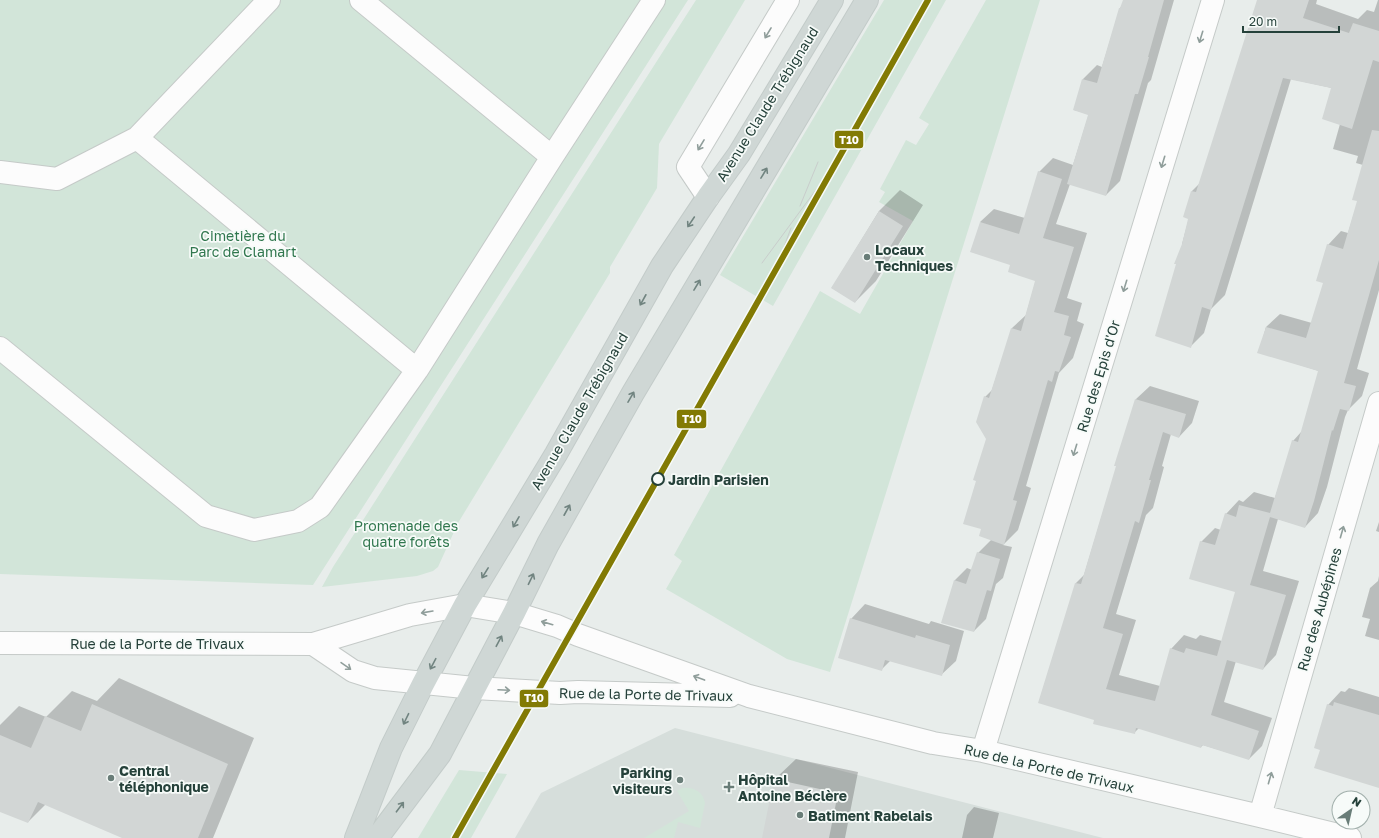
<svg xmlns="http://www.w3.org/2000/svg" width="1379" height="838" viewBox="0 0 1379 838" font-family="'Golos Text',sans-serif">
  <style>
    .built { fill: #d6dedb }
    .green { fill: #d2e5d9 }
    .shadow { fill: #0003 }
    .building { fill: #d2d6d5 }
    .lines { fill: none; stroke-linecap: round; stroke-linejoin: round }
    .minor-casing { stroke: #c5cac8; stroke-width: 24 }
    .major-casing { stroke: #c3cbc9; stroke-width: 24 }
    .minor { stroke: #fcfcfc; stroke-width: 22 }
    .major { stroke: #cfd7d5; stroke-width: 22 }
    .tram { stroke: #c9cdcc; stroke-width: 1 }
    .tram-1-casing { stroke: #f7fbf9; stroke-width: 9 }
    .tram-1 { stroke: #827a04; stroke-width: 6 }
    .oneway { stroke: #909e9b }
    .oneway2 { stroke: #718480 }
    .poi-dot { fill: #697d78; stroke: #f7fbf9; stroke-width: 1.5 }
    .stop-dot { fill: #f7fbf9; stroke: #25413a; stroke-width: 2 }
    .labels { text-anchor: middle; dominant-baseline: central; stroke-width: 3.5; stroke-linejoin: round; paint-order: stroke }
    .street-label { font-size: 14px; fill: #25413a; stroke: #f7fbf9 }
    .park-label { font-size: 14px; fill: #30774e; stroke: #f7fbf9 }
    .poi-label { font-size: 14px; font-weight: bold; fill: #25413a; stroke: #f7fbf9; text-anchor: start }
    .stop-label { font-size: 14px; font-weight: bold; fill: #25413a; stroke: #f7fbf9; text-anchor: start }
    .line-badge { stroke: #f7fbf9; stroke-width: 1.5 }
    .badge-label { font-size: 11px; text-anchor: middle; font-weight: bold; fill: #fff }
  </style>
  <rect width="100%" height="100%" fill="#e8edeb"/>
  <!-- built -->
  <path class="built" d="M675,728L1103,838H515L541,793Z"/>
  <!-- green -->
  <path class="green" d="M0,0H688L313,585L0,574Z
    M696,0H745L659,144L657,188L610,267V273L458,523L438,567L433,571L417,576L322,587L333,567Z
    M884,0H946L773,306L720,275Z
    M986,0H1040L830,672L787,659L666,589L682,561L674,555L820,291L860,314L913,221L879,202L885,192L880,189L906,140L916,145L929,124L919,118Z
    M459,770L507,774L471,838H418Z
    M682,788C693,787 703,791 705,803L700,828L678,822L674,838H644L689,811L677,791Z"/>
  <!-- shadow -->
  <path class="shadow" d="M1124,0H1174L1151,80L1148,83L1120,181L1106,195L1070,184L1056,224L1087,233L1067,298L1082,303L1077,321L1084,324L1073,358L1059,373L1026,486L1031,488L1018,530L1003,545L1012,547L1003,578L996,584L986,619L974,631L942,622L955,580L967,568L972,570L978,553L992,539L982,528L977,480L987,439L985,397L992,390L1012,328L1026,315L1036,280L1011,264L980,222L994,209L1025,218L1039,172L1053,158L1073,165L1089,114L1074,110L1083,79L1097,65L1102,67L1120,8L1122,6Z
    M1261,0H1317L1316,4L1358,19L1367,10L1374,12L1378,0H1379V290L1357,369L1369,373L1362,396L1348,410L1345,417L1327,487L1318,513L1305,527L1278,519L1263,571L1299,581L1276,655L1263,669L1236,661L1224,702L1272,718L1262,746L1249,759L1203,745L1201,747L1139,728L1134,733L1095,719L1039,702L1076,583L1084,575L1117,466L1116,465L1136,399L1150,386L1199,401L1192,423L1179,437L1171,434L1162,466L1164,467L1153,508L1146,515L1116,614L1136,620L1119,675L1160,686L1171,649L1184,635L1196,639L1200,635L1222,641L1236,592L1201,542L1215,528L1221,530L1226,514L1239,500L1243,502L1254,492L1275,498L1293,441L1302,431L1319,371L1259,352L1266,327L1280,314L1312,323L1324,282L1328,245L1341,231L1348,233L1358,201L1363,165L1356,163L1358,156L1333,149L1340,124L1332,88L1291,79L1225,295L1211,309L1204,333L1190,347L1182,244L1189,218L1192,191L1200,183Z
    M900,190L923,205L876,281L855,302L832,288L879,211Z
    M1379,522V532L1376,531Z
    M1379,576V640L1365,636L1370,619L1362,617L1370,588L1378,581Z
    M865,604L929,624L931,621L964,631L956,661L941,675L891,660L881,670L851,619Z
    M119,678L254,738L213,838H124L46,804L28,822L0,811V725L19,706L46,717L72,691L97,701Z
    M1349,688L1379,697V787L1321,749L1328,705L1341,691L1345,692Z
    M796,759L858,772L845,838H763L775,779Z
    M974,807L999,813L993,838H962L967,815Z"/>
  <!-- building -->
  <path class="building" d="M1123,0H1164L1148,57H1149L1138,94H1135L1106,196L1067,184L1088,115L1073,110L1082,79L1097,83L1119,8H1120Z
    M1257,0H1309L1303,18L1349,33L1353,23L1379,31V62L1373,60L1352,129L1322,119L1331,88L1283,78L1211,310L1202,307L1191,348L1155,336L1176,264H1174L1182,244L1188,219L1183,217L1191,191L1196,192Z
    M1372,130L1379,131V260L1344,383L1356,386L1349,411L1340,409L1333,431L1332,430L1314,501L1305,528L1270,517L1250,585L1286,595L1263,670L1227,660L1211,715L1259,731L1249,760L1202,745L1201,748L1136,728L1135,734L1093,724L1094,720L1038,703L1075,583L1081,584L1116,466H1114L1135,399L1186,414L1179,438L1163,432L1149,480H1151L1139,523L1135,521L1103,628L1123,634L1106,689L1155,701L1170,648L1184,653L1186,648L1217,656L1235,592L1189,579L1200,541L1215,545L1225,513L1236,517L1239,505L1270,513L1292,440L1298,442L1318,371L1257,353L1266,327L1306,338L1323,283L1316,281L1327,244L1343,249L1357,201L1352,200Z
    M1038,171L1062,179L1043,238L1074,247L1054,312L1069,316L1064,335L1071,337L1059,372L1055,371L1052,382L1048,380L1013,500L1017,501L1004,545L979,536L981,529L963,524L976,481L973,480L986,439L976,422L984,396L989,398L1011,328L1021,331L1035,281L1008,272L1010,265L970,252L980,222L1019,234Z
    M879,211L903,226L855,303L831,288Z
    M977,552L1000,559L991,591L982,589L987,590L974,632L941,623L954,580L966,584Z
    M850,618L915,638L916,635L950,645L942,676L885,660L882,671L838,658Z
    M1334,702L1379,715V788L1314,768L1320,750L1314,748L1327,704L1333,706Z
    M92,704L228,764L198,838H122L38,802L28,823L0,812V735L31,748L45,716L81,731Z
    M774,779L838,793L829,838H762Z"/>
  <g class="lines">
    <!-- minor casing -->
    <g class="minor-casing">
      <path id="minor" d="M361,0L552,157
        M137,138L417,370
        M0,172L57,179L137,138L269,0
        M708,197L688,167L788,0
        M0,348L206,516L254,530L298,521L320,507L417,370L552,157L654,0
        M0,643L313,644L410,615L465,605L514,613L557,626L578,635L749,696L933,743L983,751L1260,816L1350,838
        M313,644L353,671L375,678L474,688L560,693L578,692L730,696
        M983,751L1213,0
        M1260,816L1379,403"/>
    </g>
    <!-- major casing -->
    <g class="major-casing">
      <path id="major" d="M356,838L391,748L423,684L465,605L556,454L662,266L708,197L739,154L832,0
        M377,838L440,754L514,613L548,544L633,393L867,0"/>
    </g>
    <!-- minor -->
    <use href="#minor" class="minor"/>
    <!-- major -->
    <use href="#major" class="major"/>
    <!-- tram -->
    <path class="tram" d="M800,206L818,162
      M762,263L832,168
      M775,271L791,228"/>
    <!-- tram-1 casing -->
    <g class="tram-1-casing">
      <path id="tram-1" d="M455,838L928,0"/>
    </g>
    <!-- tram-1 -->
    <use href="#tram-1" class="tram-1"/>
  </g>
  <!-- one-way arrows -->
  <defs><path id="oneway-shaft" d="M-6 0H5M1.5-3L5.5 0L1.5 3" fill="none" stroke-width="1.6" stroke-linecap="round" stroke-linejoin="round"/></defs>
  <g class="oneway">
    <use href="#oneway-shaft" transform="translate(768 33) rotate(121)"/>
    <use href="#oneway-shaft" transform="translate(1201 37) rotate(107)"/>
    <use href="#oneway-shaft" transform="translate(701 145) rotate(121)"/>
    <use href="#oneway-shaft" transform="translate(1163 162) rotate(107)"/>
    <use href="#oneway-shaft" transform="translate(1125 286) rotate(107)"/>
    <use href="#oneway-shaft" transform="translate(1075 450) rotate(107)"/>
    <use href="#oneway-shaft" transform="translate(1342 532) rotate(-74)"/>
    <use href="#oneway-shaft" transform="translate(427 612) rotate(170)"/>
    <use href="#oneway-shaft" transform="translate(547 623) rotate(-164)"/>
    <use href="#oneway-shaft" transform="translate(346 666) rotate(35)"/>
    <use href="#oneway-shaft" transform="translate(699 678) rotate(-160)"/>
    <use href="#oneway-shaft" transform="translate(504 690) rotate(3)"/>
    <use href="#oneway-shaft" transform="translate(1270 778) rotate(-74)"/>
  </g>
  <g class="oneway2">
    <use href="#oneway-shaft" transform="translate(764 173) rotate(-59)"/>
    <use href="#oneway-shaft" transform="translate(691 222) rotate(124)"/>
    <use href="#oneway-shaft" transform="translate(697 285) rotate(-59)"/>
    <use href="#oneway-shaft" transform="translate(643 300) rotate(119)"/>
    <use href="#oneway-shaft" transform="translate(631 397) rotate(-60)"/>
    <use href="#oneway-shaft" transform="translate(567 510) rotate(-61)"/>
    <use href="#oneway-shaft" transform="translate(516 522) rotate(120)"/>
    <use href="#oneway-shaft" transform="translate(485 573) rotate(122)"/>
    <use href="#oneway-shaft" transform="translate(531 579) rotate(-64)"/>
    <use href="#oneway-shaft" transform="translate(499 641) rotate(-62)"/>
    <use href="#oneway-shaft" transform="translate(433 664) rotate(118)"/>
    <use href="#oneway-shaft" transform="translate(406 719) rotate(116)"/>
    <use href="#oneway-shaft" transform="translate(400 807) rotate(-53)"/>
  </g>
  <!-- markers -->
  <g class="poi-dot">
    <circle cx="867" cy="257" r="4"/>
    <circle cx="111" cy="778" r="4"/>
    <circle cx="680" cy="780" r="4"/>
    <path d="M727 781h4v4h4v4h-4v4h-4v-4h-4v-4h4z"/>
    <circle cx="800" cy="815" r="4"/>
  </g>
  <circle class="stop-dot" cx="658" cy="479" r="6"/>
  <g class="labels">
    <!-- street labels -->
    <g class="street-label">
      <text transform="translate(767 104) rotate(-58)">Avenue Claude Trébignaud</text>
      <text transform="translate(1098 376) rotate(-73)">Rue des Epis d'Or</text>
      <text transform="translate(579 411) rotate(-60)">Avenue Claude Trébignaud</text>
      <text transform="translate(1319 609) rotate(-74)">Rue des Aubépines</text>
      <text x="157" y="643">Rue de la Porte de Trivaux</text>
      <text transform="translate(646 694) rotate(1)">Rue de la Porte de Trivaux</text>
      <text transform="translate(1049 768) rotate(13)">Rue de la Porte de Trivaux</text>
    </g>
    <!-- park labels -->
    <g class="park-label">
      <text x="243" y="235">Cimetière du<tspan x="243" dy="16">Parc de Clamart</tspan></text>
      <text x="406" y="525">Promenade des<tspan x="406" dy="16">quatre forêts</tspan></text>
    </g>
    <!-- poi labels -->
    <g class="poi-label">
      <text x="875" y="249">Locaux<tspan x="875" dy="16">Techniques</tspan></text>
      <text x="119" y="770">Central<tspan x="119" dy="16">téléphonique</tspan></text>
      <text x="672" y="772" text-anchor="end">Parking<tspan x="672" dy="16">visiteurs</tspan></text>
      <text x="738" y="779">Hôpital<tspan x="738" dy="16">Antoine Béclère</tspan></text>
      <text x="808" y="815">Batiment Rabelais</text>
    </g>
    <!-- stop labels -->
    <g class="stop-label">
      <text x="668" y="479">Jardin Parisien</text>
    </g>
  </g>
  <g class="line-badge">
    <rect x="834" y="130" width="30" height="19" rx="4" fill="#827a04"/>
    <rect x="676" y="409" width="31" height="20" rx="4" fill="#827a04"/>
    <rect x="519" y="689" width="30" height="19" rx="4" fill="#827a04"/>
  </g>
  <g class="badge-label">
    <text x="849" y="144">T10</text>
    <text x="692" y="423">T10</text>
    <text x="534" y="702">T10</text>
  </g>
  <!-- north arrow -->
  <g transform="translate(1351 810) rotate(34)"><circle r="19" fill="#f7fbf9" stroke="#a3b1ad"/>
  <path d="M0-3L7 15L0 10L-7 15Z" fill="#697d78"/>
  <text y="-6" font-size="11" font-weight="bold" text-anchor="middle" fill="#25413a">N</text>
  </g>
  <!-- scale -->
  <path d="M1243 26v6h96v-6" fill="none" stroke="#25413a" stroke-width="2"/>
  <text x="1249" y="26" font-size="12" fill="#25413a" stroke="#f7fbf9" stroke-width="3" paint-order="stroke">20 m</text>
</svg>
